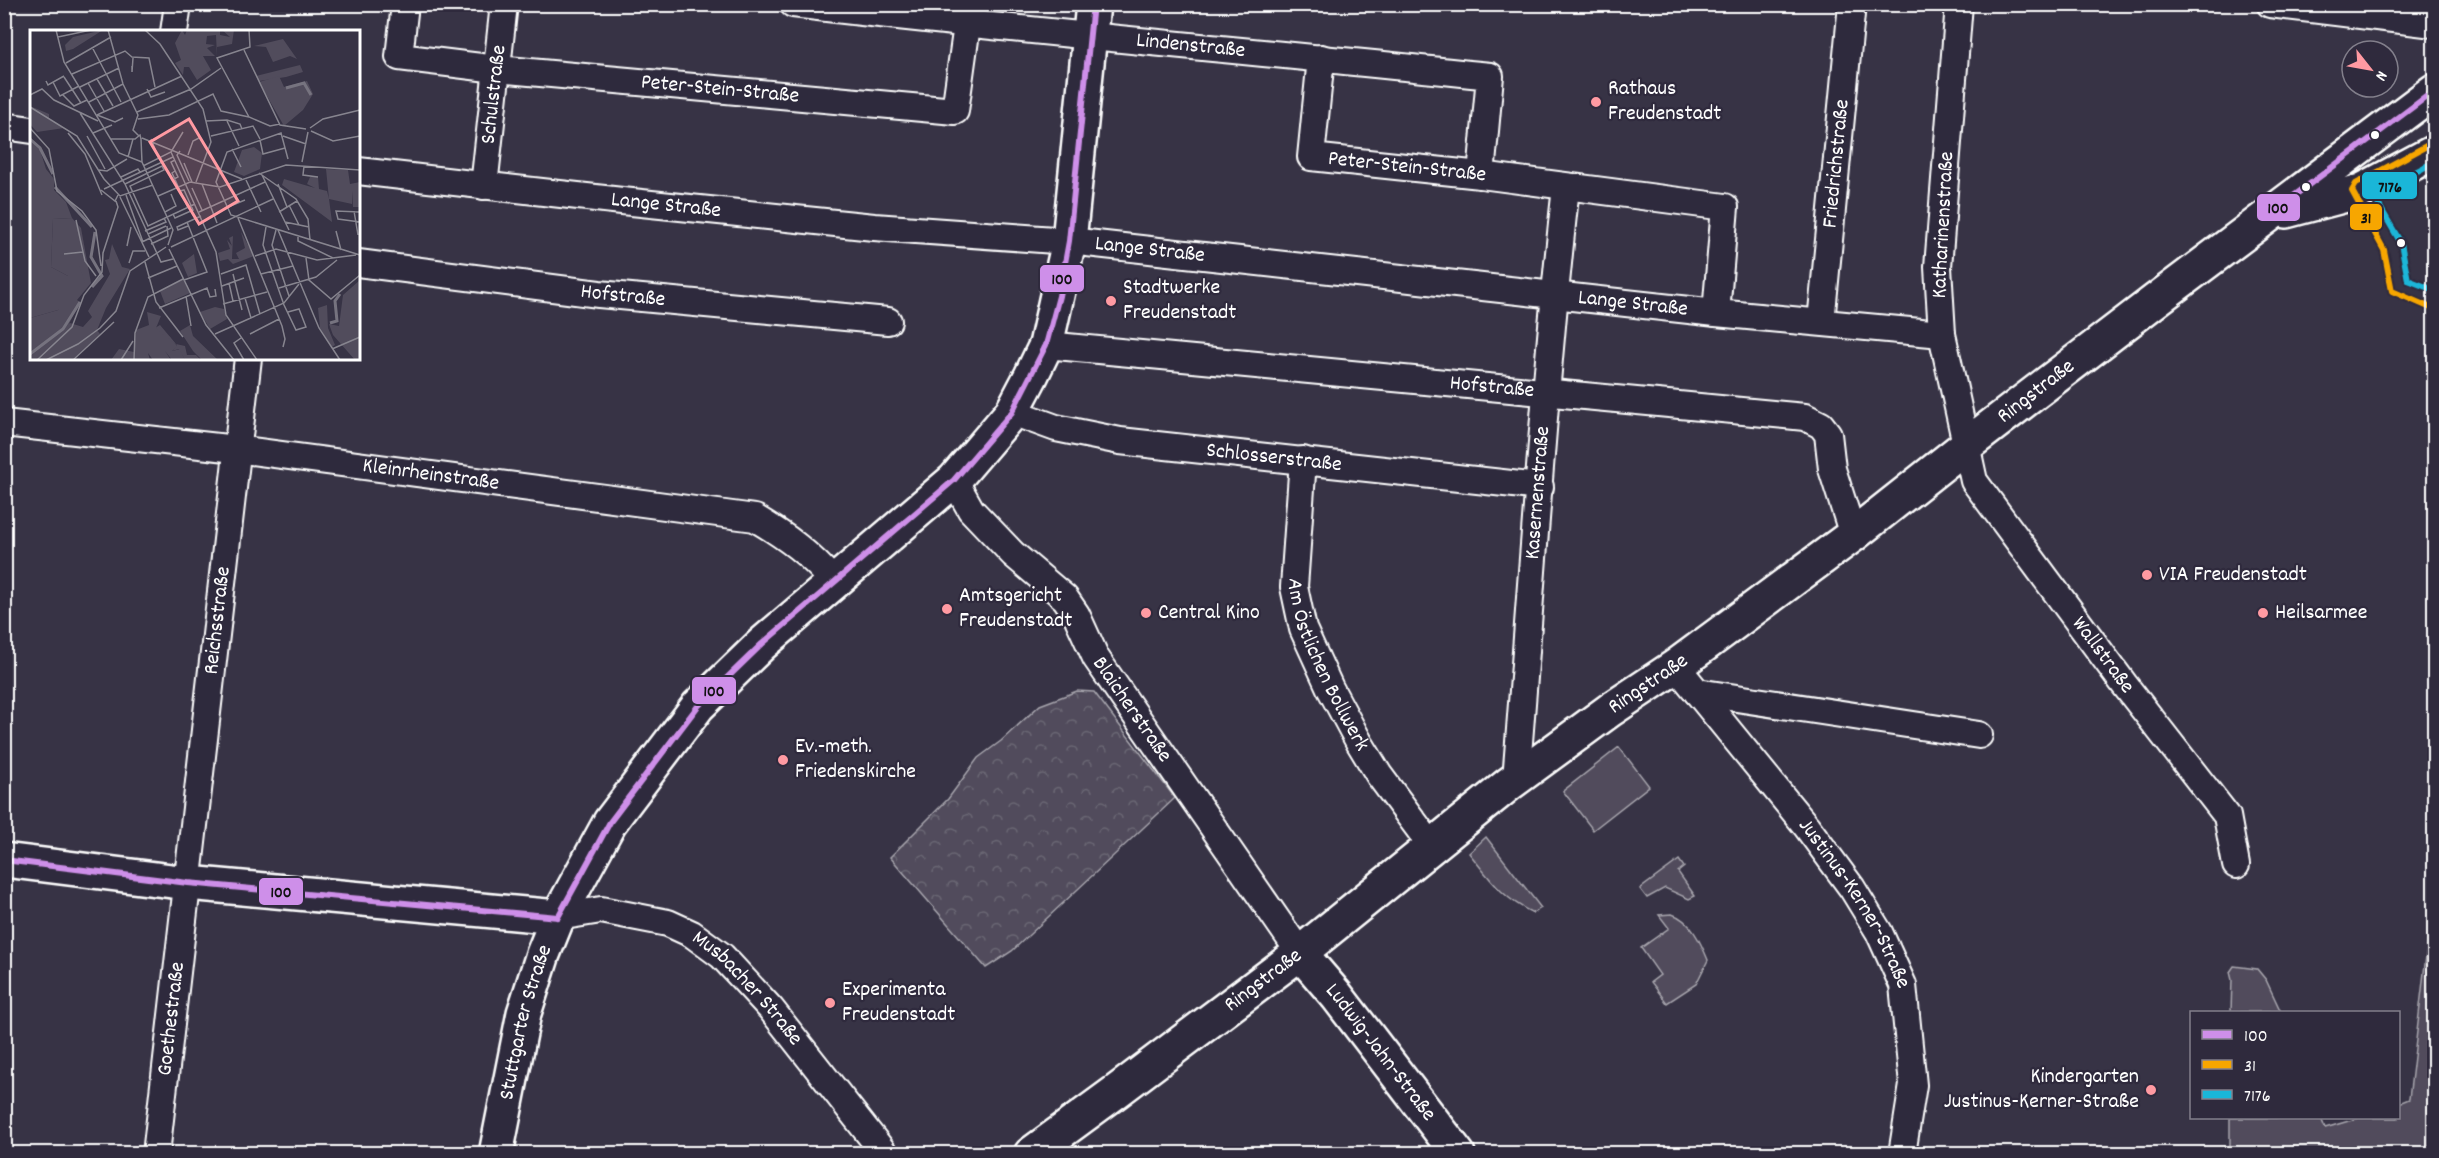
<svg xmlns="http://www.w3.org/2000/svg" width="2439" height="1158" viewBox="0 0 2439 1158" font-family="Dekko,sans-serif">
  <style>
    .green { fill: #514c5c; stroke: #a8a6ae; stroke-width: 1.5 }
    .park { fill: url(#park-crowns); stroke: #a8a6ae; stroke-width: 1.5 }
    .lines { fill: none; stroke-linecap: round; stroke-linejoin: round }
    .minor-casing { stroke: #fff; stroke-width: 30 }
    .tertiary-casing { stroke: #fff; stroke-width: 38 }
    .primary-casing { stroke: #fff; stroke-width: 38 }
    .minor { stroke: #2f2a3d; stroke-width: 26 }
    .tertiary { stroke: #2f2a3d; stroke-width: 33 }
    .primary { stroke: #2f2a3d; stroke-width: 33 }
    .bus-1-casing { stroke: #2f2a3d; stroke-width: 10 }
    .bus-2-casing { stroke: #2f2a3d; stroke-width: 10 }
    .bus-3-casing { stroke: #2f2a3d; stroke-width: 10 }
    .bus-1 { stroke: #ce8fe9; stroke-width: 6 }
    .bus-2 { stroke: #f7a600; stroke-width: 6 }
    .bus-3 { stroke: #1ab6d8; stroke-width: 6 }
    .poi-dot { fill: #ff9aa2; stroke: #2f2a3d; stroke-width: 2 }
    .bus-dot { fill: #fff; stroke: #2f2a3d; stroke-width: 2 }
    .labels { text-anchor: middle; dominant-baseline: central; stroke-width: 4.5; stroke-linejoin: round; paint-order: stroke }
    .street-label { font-size: 22px; fill: #fff; stroke: #2f2a3d }
    .poi-label { font-size: 22px; fill: #fff; stroke: #2f2a3d; text-anchor: start }
    .inset-river { fill: none; stroke: #76737f; stroke-width: 3 }
    .inset-road { fill: none; stroke: #87858f; stroke-width: 1.5 }
    .view { fill: #ff9aa2; fill-opacity: 0.15; stroke: #ff9aa2; stroke-width: 3 }
    .inset-edge { fill: none; stroke: #fff; stroke-width: 3 }
    .line-badge { stroke: #2f2a3d; stroke-width: 2 }
    .pale-badge-label { font-size: 16px; text-anchor: middle; font-weight: bold; fill: #111 }
  </style>
  <defs>
    <pattern id="park-crowns" width="20" height="18" patternUnits="userSpaceOnUse" patternTransform="scale(1.5)"><rect width="20" height="18" fill="#514c5c"/><path d="M2 6a3 3 0 1 1 6 0M12 15a3 3 0 1 1 6 0" fill="none" stroke="#6b6774"/></pattern>
  </defs>
  <rect width="100%" height="100%" fill="#373345"/>
  <filter id="ink" filterUnits="userSpaceOnUse"><feTurbulence type="fractalNoise" baseFrequency=".0167" numOctaves="2"/><feDisplacementMap in="SourceGraphic" scale="12" xChannelSelector="R" yChannelSelector="G"/><feConvolveMatrix kernelMatrix="1 2 1 2 8 2 1 2 1" color-interpolation-filters="sRGB"/></filter>
  <g filter="url(#ink)">
    <!-- green -->
    <path class="green" d="M1619,747L1649,786L1593,830L1563,791Z
      M1486,837L1541,908L1533,913C1502,898 1490,879 1469,853Z
      M1679,860L1684,867L1678,872L1695,896L1689,899L1665,888L1647,898L1640,889Z
      M1672,914C1691,920 1701,943 1708,960L1696,984L1667,1003L1651,982L1660,975L1641,948L1669,928L1659,915Z
      M2434,918V1124L2429,1153H2230V1118H2321L2325,1128L2359,1118H2398L2399,1103L2409,1099L2430,922Z
      M2234,966L2257,969L2266,980L2281,1012H2231L2232,980L2230,972Z"/>
    <!-- park -->
    <path class="park" d="M1077,691L1094,692L1175,798L1012,951L986,968L890,857L948,799L978,758L1001,741L1040,705Z"/>
    <g class="lines">
      <!-- minor casing -->
      <g class="minor-casing">
        <g id="minor">
          <path id="s1" d="M405,4L399,57L497,69L955,111L967,25"/>
          <path id="s2" d="M793,4C1025,32 1258,51 1490,76L1481,175"/>
          <path id="s3" d="M1959,4L1938,267L1942,334L1974,481L2124,684L2227,816L2236,865"/>
          <path d="M2270,4L2434,24"/>
          <path d="M174,32L178,4"/>
          <path id="s4" d="M1321,58L1311,157L1481,175L1725,207L1716,313"/>
          <path d="M4,126L32,130"/>
          <path id="s5" d="M358,171L622,201L874,227L1069,241L1716,313L1942,334"/>
          <path id="s6" d="M484,186L504,4"/>
          <path id="s7" d="M358,263L599,294L888,321"/>
          <path id="s8" d="M1821,322L1852,4"/>
          <path id="s9" d="M1046,345L1805,417L1821,425L1828,434L1832,469L1853,535"/>
          <path id="s10" d="M1012,412L1056,428L1120,441L1540,487"/>
          <path id="s11" d="M4,423L236,449L755,518C787,537 810,554 834,582"/>
          <path id="s12" d="M1303,460L1294,587L1303,629L1330,688L1359,742L1379,775L1431,845"/>
          <path id="s13" d="M954,480L971,510L1013,554L1065,598L1076,614L1096,658L1300,953"/>
          <path id="s14" d="M1676,666L1807,827L1852,888L1879,932L1903,985L1913,1085L1902,1154"/>
          <path d="M1697,692L1979,735"/>
          <path id="s15" d="M1516,780C1532,582 1544,384 1566,187"/>
          <path id="s16" d="M558,917L601,910L668,923L692,934L722,956L771,1009L885,1154"/>
          <path id="s17" d="M156,1154L248,358"/>
        </g>
      </g>
      <!-- tertiary casing -->
      <g class="tertiary-casing">
        <g id="tertiary">
          <path d="M2286,211L2361,191L2434,152"/>
          <path d="M4,860L188,883L558,917"/>
          <path id="s18" d="M1300,953L1337,996L1458,1154"/>
          <path id="s19" d="M1031,1154L1117,1091L1300,953L1509,784L1610,710L1676,666L1853,535L1968,444L2156,300L2434,91"/>
        </g>
      </g>
      <!-- primary casing -->
      <g class="primary-casing">
        <g id="primary">
          <path id="s20" d="M496,1154L524,1013L543,954L558,917L610,822L698,706L762,644L954,480L1012,412L1031,376L1046,345L1069,241L1093,4"/>
        </g>
      </g>
      <!-- minor -->
      <use href="#minor" class="minor"/>
      <!-- tertiary -->
      <use href="#tertiary" class="tertiary"/>
      <!-- primary -->
      <use href="#primary" class="primary"/>
      <!-- bus-1 casing -->
      <g class="bus-1-casing">
        <path id="bus-1" d="M2267,216L2434,91
          M4,860L188,883L558,917
          M558,917L610,822L698,706L762,644L954,480L1012,412L1046,345L1059,296L1069,241L1093,4"/>
      </g>
      <!-- bus-2 casing -->
      <g class="bus-2-casing">
        <path id="bus-2" d="M2430,144L2356,184L2352,191L2384,250L2392,291L2431,308"/>
      </g>
      <!-- bus-3 casing -->
      <g class="bus-3-casing">
        <path id="bus-3" d="M2434,162L2373,195L2401,243L2408,280L2434,290"/>
      </g>
      <!-- bus-1 -->
      <use href="#bus-1" class="bus-1"/>
      <!-- bus-2 -->
      <use href="#bus-2" class="bus-2"/>
      <!-- bus-3 -->
      <use href="#bus-3" class="bus-3"/>
    </g>
  </g>
  <!-- markers -->
  <g class="poi-dot">
    <circle cx="1596" cy="102" r="6"/>
    <circle cx="1111" cy="301" r="6"/>
    <circle cx="2147" cy="575" r="6"/>
    <circle cx="947" cy="609" r="6"/>
    <circle cx="1146" cy="613" r="6"/>
    <circle cx="2263" cy="613" r="6"/>
    <circle cx="783" cy="760" r="6"/>
    <circle cx="830" cy="1003" r="6"/>
    <circle cx="2151" cy="1090" r="6"/>
  </g>
  <g class="bus-dot">
    <circle cx="2375" cy="135" r="5"/>
    <circle cx="2306" cy="187" r="5"/>
    <circle cx="2401" cy="243" r="5"/>
  </g>
  <g class="labels">
    <!-- street labels -->
    <g class="street-label">
      <text stroke="none"><textPath href="#s2" startOffset="400">Lindenstraße</textPath></text>
      <text stroke="none"><textPath href="#s1" startOffset="376">Peter-Stein-Straße</textPath></text>
      <text stroke="none"><textPath href="#s6" startOffset="92">Schulstraße</textPath></text>
      <text stroke="none"><textPath href="#s8" startOffset="159">Friedrichstraße</textPath></text>
      <text stroke="none"><textPath href="#s4" startOffset="196">Peter-Stein-Straße</textPath></text>
      <text stroke="none"><textPath href="#s5" startOffset="310">Lange Straße</textPath></text>
      <text transform="translate(1944 225) rotate(-87)">Katharinenstraße</text>
      <text stroke="none"><textPath href="#s5" startOffset="796">Lange Straße</textPath></text>
      <text stroke="none"><textPath href="#s7" startOffset="267">Hofstraße</textPath></text>
      <text stroke="none"><textPath href="#s5" startOffset="1282">Lange Straße</textPath></text>
      <text stroke="none"><textPath href="#s9" startOffset="448">Hofstraße</textPath></text>
      <text stroke="none"><textPath href="#s19" startOffset="1262">Ringstraße</textPath></text>
      <text stroke="none"><textPath href="#s10" startOffset="267">Schlosserstraße</textPath></text>
      <text stroke="none"><textPath href="#s11" startOffset="430">Kleinrheinstraße</textPath></text>
      <text stroke="none"><textPath href="#s15" startOffset="288">Kasernenstraße</textPath></text>
      <text stroke="none"><textPath href="#s17" startOffset="537">Reichsstraße</textPath></text>
      <text stroke="none"><textPath href="#s3" startOffset="698">Wallstraße</textPath></text>
      <text stroke="none"><textPath href="#s12" startOffset="212">Am Östlichen Bollwerk</textPath></text>
      <text stroke="none"><textPath href="#s19" startOffset="776">Ringstraße</textPath></text>
      <text stroke="none"><textPath href="#s13" startOffset="294">Blaicherstraße</textPath></text>
      <text stroke="none"><textPath href="#s14" startOffset="298">Justinus-Kerner-Straße</textPath></text>
      <text stroke="none"><textPath href="#s19" startOffset="290">Ringstraße</textPath></text>
      <text stroke="none"><textPath href="#s16" startOffset="216">Musbacher Straße</textPath></text>
      <text stroke="none"><textPath href="#s17" startOffset="136">Goethestraße</textPath></text>
      <text stroke="none"><textPath href="#s20" startOffset="135">Stuttgarter Straße</textPath></text>
      <text stroke="none"><textPath href="#s18" startOffset="128">Ludwig-Jahn-Straße</textPath></text>
    </g>
    <!-- poi labels -->
    <g class="poi-label">
      <text x="1608" y="89">Rathaus<tspan x="1608" dy="25">Freudenstadt</tspan></text>
      <text x="1123" y="288">Stadtwerke<tspan x="1123" dy="25">Freudenstadt</tspan></text>
      <text x="2159" y="575">VIA Freudenstadt</text>
      <text x="959" y="596">Amtsgericht<tspan x="959" dy="25">Freudenstadt</tspan></text>
      <text x="1158" y="613">Central Kino</text>
      <text x="2275" y="613">Heilsarmee</text>
      <text x="795" y="747">Ev.-meth.<tspan x="795" dy="25">Friedenskirche</tspan></text>
      <text x="842" y="990">Experimenta<tspan x="842" dy="25">Freudenstadt</tspan></text>
      <text x="2139" y="1077" text-anchor="end">Kindergarten<tspan x="2139" dy="25">Justinus-Kerner-Straße</tspan></text>
    </g>
  </g>
  <!-- overview -->
  <g transform="translate(30 30)">
    <rect width="330" height="330" fill="#373345"/>
    <path d="M73,0L43,19L36,21L35,15L43,7ZM152,0L155,5L157,0H190V5L200,7L192,0H204L202,14L187,17V27L186,5L177,6L176,14L185,15L177,18L185,26H173L181,40L167,50L159,37H154L153,45L145,33L151,30L145,13ZM253,9L267,29L260,26L243,32L236,17L224,16ZM270,35L273,42L256,47L229,51L226,46ZM224,117L232,123L230,139L214,146L204,142L212,120ZM296,139L318,140L320,154L330,152V177H323L322,161V174L299,169L302,192L252,155L254,149L285,158L277,154L280,147H288L289,159L297,161L299,169ZM42,188L51,198L61,253L47,270L50,272L37,298L0,322V288L28,280L38,246L21,237L23,189ZM211,202L224,226L203,234L198,229L190,231L188,223L200,219L197,210L202,216L199,208L203,206L202,229H209L206,223L215,218ZM330,250V330H325L303,305L299,294L309,296L313,265ZM297,275L298,298L305,315L302,317L290,298L288,278ZM185,277L194,279L197,289L180,299L170,282ZM117,282L131,286L126,298L140,307L147,316L142,321L150,319L155,330H142L135,321L141,330H123L118,323L120,330H81L89,319L104,322L106,300L119,295Z" fill="#514c5c"/>
    <path d="M0,76L19,84V89L34,98L7,102L0,94ZM0,110L10,120L16,139L24,149V160L36,172L42,188L23,189L21,237L38,246L49,236L55,252L28,280L0,288ZM82,214L92,237L100,239L76,278L67,300L70,304L42,330H0V322L40,293L53,297L62,287L58,281L80,244L75,230L79,229ZM130,295L146,314L155,316L157,325H166L171,330H155L149,319L142,321L147,315L125,298ZM160,295L163,306L188,330H172L163,321L150,301Z" fill="#514c5c"/>
    <path d="M249,46L254,57L277,51L283,64L273,80L254,96L229,52Z" fill="#514c5c"/>
    <path d="M164,224L167,243L158,247L152,233ZM153,249L160,263L135,274L130,261Z" fill="#514c5c"/>
    <path class="inset-river" d="M256,58L274,53L281,65M0,109L10,118L23,144M25,157L62,197M62,257L72,246L61,227L65,202M300,293L307,291L305,271L310,264M0,324L33,299L50,272"/>
    <path class="inset-road" d="M26,0L34,32L89,123L112,132M78,0L93,54L108,85L103,100L109,106M115,0L130,14L173,79L181,112L166,152M219,0L220,17L187,28L219,87L240,96L250,94M28,7L61,0M62,17L91,72M214,20L250,95L276,99M36,33L81,7M102,36V42L103,28M42,44L95,21L102,27L119,28L125,57M34,47L51,73M67,49L83,76M16,51L18,55L34,46M23,52L30,66L49,56M58,53L74,81M50,57L89,38M117,59L121,67L135,62M0,65L12,59L24,70L68,91M33,65L44,76L57,70M59,72L93,54M0,77L47,106L74,149L90,166L123,155M107,82L161,59L191,38M50,83L95,154L131,232L143,229M67,85L152,46M67,85L85,92L93,88M108,89L139,85L183,64L191,81L219,87M176,91L197,90L210,94L212,99M197,91L209,116M0,98L19,119L27,161L52,181L66,200L71,236M280,98L293,89L330,80M281,101L303,111L330,106M38,103L55,124L72,165M63,103L82,95M57,106L75,139M181,106L223,96L230,109M253,106L276,114M112,108L212,149M81,109H105L110,105L111,109M111,109L112,132L143,200L138,215M121,109L129,129M230,110L233,124L255,118M202,119L211,137M150,121L147,125L159,151M141,122L186,222L196,285L227,330M158,125L163,111L171,107M98,127L103,109M258,129L251,103L197,122L186,152L201,185L330,225M272,132L278,102M154,133L162,152M113,136L141,122L153,102M274,136L273,145L288,147M69,140L77,141L97,129M145,141L142,143L158,178M229,143L266,169L278,189L280,210M232,145L259,200M91,147L108,139L110,142M144,149L148,147L141,132L145,130M216,150L231,182M95,154L132,136L134,140L100,156L118,196L165,174M172,154L187,193M248,154L257,177M162,158L172,180M74,159L143,127M71,160L85,171L88,165M96,165L113,212M128,166L160,152L190,157L256,135L330,140M90,167L119,227M259,175L269,195M198,177L215,170M324,181L328,205M135,182L146,176L141,164M169,182L235,152M249,182L267,171M330,182L306,181L308,189L330,192M143,184L145,188L163,180L154,160L150,161M208,188L252,296L255,309L253,317M46,190L55,231L66,246M255,192L279,197M158,196L148,200L147,197L171,186M236,197L233,215L254,275L266,300L276,297L269,279L258,282M246,200L242,215L259,266M248,200L289,298L310,330M115,201L136,192L134,188M306,201L311,220M118,204L136,196M268,207V211L303,228M112,212L141,198M121,214L138,206L137,196M97,216L101,197M141,217L243,169M139,219L176,295L204,330M34,224L53,222M225,226L246,219L287,230L326,225M276,228L279,250L301,269L330,245M115,232L126,272L153,307M99,233L103,221H115M191,244L216,235L230,284M203,244L212,280M231,244L263,236M118,248L147,236M154,250L177,242L157,192M199,253L203,271M192,256L214,248M249,258L286,247L307,230M156,266L161,296M215,268L221,288M193,274L237,262M129,278L177,258L180,267L186,266L185,259M185,304L254,273L269,254M220,304L249,289M211,308L204,313L214,330M302,319L330,307M7,330L42,297L54,265L72,242L73,223L88,177L86,171M16,330L48,314L70,298L86,281L100,241L136,217M43,330L84,292M91,330L103,311M104,330L105,303L118,267L153,249"/>
    <path class="view" d="M159,89L208,171L169,194L120,112Z"/>
    <rect width="330" height="330" class="inset-edge"/>
  </g>
  <g class="line-badge">
    <rect x="2361" y="171" width="57" height="29" rx="6" fill="#1ab6d8"/>
    <rect x="2256" y="193" width="45" height="29" rx="6" fill="#ce8fe9"/>
    <rect x="2349" y="203" width="34" height="28" rx="6" fill="#f7a600"/>
    <rect x="1039" y="264" width="46" height="29" rx="6" fill="#ce8fe9"/>
    <rect x="691" y="676" width="46" height="29" rx="6" fill="#ce8fe9"/>
    <rect x="258" y="877" width="46" height="29" rx="6" fill="#ce8fe9"/>
  </g>
  <g class="pale-badge-label">
    <text x="2390" y="192">7176</text>
    <text x="2278" y="213">100</text>
    <text x="2366" y="223">31</text>
    <text x="1062" y="284">100</text>
    <text x="714" y="696">100</text>
    <text x="281" y="897">100</text>
  </g>
  <!-- margin -->
  <rect width="2439" height="1158" fill="none" stroke="#2f2a3d" stroke-width="24"/>
  <rect x="12" y="12" width="2415" height="1134" fill="none" stroke="#fff" stroke-width="2" filter="url(#ink)"/>
  <!-- legend -->
  <rect x="2190" y="1011" width="210" height="108" fill="#2f2a3d" stroke="#827f8b" stroke-width="1.5"/>
  <rect x="2202" y="1030" width="30" height="9" fill="#ce8fe9" stroke="#827f8b" stroke-width="1.5"/>
  <text x="2244" y="1041" font-size="18" fill="#ffffff">100</text>
  <rect x="2202" y="1060" width="30" height="9" fill="#f7a600" stroke="#827f8b" stroke-width="1.5"/>
  <text x="2244" y="1071" font-size="18" fill="#ffffff">31</text>
  <rect x="2202" y="1090" width="30" height="9" fill="#1ab6d8" stroke="#827f8b" stroke-width="1.5"/>
  <text x="2244" y="1101" font-size="18" fill="#ffffff">7176</text>
  <!-- north arrow -->
  <g transform="translate(2370 69) rotate(121)"><circle r="28" fill="#2f2a3d" stroke="#827f8b" stroke-width="1.5"/>
  <path d="M0-4.5L10 22L0 15L-10 22Z" fill="#ff9aa2"/>
  <text y="-9" font-size="16" font-weight="bold" text-anchor="middle" fill="#ffffff">N</text>
  </g>
</svg>
